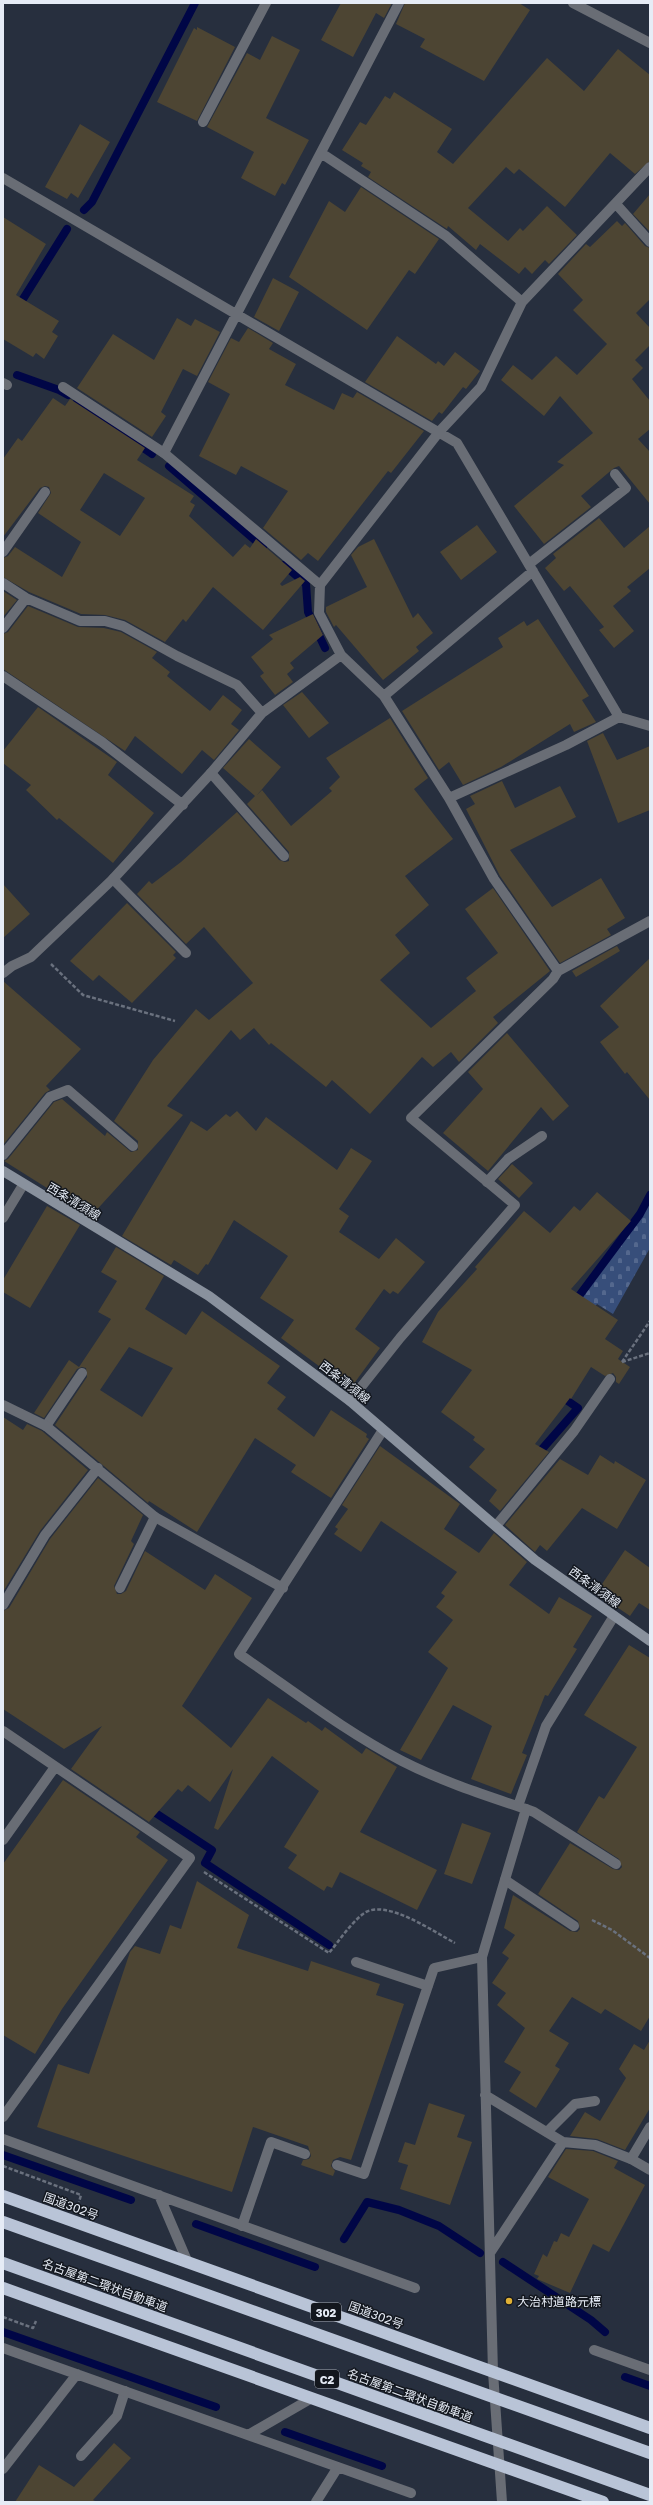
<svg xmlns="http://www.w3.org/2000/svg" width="653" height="2505" viewBox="0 0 653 2505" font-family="'Golos Text','Noto Sans JP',sans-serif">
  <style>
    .cemetery { fill: url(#cemetery-stones) }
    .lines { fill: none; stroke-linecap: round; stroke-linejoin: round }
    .stream { stroke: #000646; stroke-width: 8 }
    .building { fill: #4d4533; fill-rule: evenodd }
    .path { stroke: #6a717e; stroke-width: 2.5; stroke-dasharray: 4 2; stroke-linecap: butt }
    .lane { stroke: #696d75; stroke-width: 10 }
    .street { stroke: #696d75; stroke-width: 10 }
    .secondary { stroke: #89919d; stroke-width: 10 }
    .highway { stroke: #b9c4d7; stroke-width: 12 }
    .poi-dot { fill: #e0b034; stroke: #13171e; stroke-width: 1.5 }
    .labels { text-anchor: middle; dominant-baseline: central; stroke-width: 3; stroke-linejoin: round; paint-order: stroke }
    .shield { fill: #13171e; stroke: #a7acb5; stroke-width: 1 }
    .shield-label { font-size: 11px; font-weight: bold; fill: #e6ecf6 }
    .street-label { font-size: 12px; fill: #e6ecf6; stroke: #13171e }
    .poi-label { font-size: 12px; fill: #e6ecf6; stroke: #13171e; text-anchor: start }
  </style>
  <defs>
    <pattern id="cemetery-stones" width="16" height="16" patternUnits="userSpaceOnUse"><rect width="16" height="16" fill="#374e7a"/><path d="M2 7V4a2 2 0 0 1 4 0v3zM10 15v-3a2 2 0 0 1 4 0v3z" fill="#54688e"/></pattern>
  </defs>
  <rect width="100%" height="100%" fill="#272f3e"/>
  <!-- cemetery -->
  <path class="cemetery" d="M650,1198V1248L613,1314L597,1304L589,1315L573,1305L641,1215Z"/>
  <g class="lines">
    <!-- stream -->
    <path class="stream" d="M84,210L92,202L195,3
      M18,307L67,229
      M17,375L59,390L68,395
      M77,402L152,454
      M169,466L263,547
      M284,565L306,584L308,612L325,648
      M573,1304L640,1214L650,1195
      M536,1456L578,1408L559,1395
      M148,1808L212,1850L205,1863L329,1945
      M3,2155L131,2200
      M196,2224L315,2267
      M344,2239L367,2202L399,2210L439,2226L480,2253
      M503,2262L591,2320L605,2332
      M3,2332L216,2407
      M625,2377L650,2386
      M285,2432L382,2466"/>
  </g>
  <!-- building -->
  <path class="building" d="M341,3H392L384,18L376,13L353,57L321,40Z
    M405,3H519L530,10L484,81L420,47L425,39L396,24Z
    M197,27L235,47L197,121L157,102L194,28L197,30Z
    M272,36L300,50L266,118L309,140L285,185L282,183L275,196L241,178L254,152L207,127L247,53L260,60Z
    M618,49L650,75V161L635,174L610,153L565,207L519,169L514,174L506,167L468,208L508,241L520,228L523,231L547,206L577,235L549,264L545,260L532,274L525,267L519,274L480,244L476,250L448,226L447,229L368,177L371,172L361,166L363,163L342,150L360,122L366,125L385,96L390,99L394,92L452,129L437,152L453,164L547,58L584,91Z
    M80,124L110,142L78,198L71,193L67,199L45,187Z
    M361,187L439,239L415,274L409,270L367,330L289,277L329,201L345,212Z
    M650,194V232L633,214Z
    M3,217L46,244L16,295L59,321L52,332L58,336L44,359L36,353L33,357L3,339Z
    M617,221L622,226L625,223L645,246L650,248V299L636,313L650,328V345L635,360L643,368L632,379L650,401V429L638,439L650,452V504L619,466L614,468L581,496L591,507L544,544L514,506L564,465L557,462L593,433L560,396L544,416L501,380L513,365L532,380L556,356L577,375L607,344L573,310L583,300L558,274L586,244L590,247Z
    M273,278L299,292L279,331L254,317Z
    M177,318L191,326L195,319L220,332L197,376L183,369L161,412L166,416L152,437L77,388L113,334L154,360Z
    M248,328L273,343L269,349L296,364L285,385L334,410L342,393L353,398L357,392L424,431L391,473L388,471L318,561L308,553L301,560L263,528L288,491L241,466L236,475L199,456L230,394L208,382L231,338L239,342Z
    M397,336L436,364L438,361L444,366L455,352L480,371L466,389L463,387L442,414L439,412L432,421L365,382Z
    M53,398L65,406L70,399L145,448L137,460L194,496L190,502L195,505L189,516L233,557L245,544L250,548L256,539L292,570L280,584L282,586L300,577L305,581L263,630L213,587L186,622L183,619L165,642L125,620L105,615L81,614L29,592L3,577V558L8,556L15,547L62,577L81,542L38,513L51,493L49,487L45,486L40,488L3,537V459L18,438L22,441ZM104,473L145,498L120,536L80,510Z
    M599,518L624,548L650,526V568L627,587L631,591L613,606L634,631L614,648L599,630L604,627L570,586L564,591L545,568L556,558L553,554Z
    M477,525L497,552L461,580L440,552Z
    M374,539L413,618L418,613L433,633L416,647L419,651L383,680L336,625L334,627L326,612V607L367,587L351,555L358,547Z
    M3,591L17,600L3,617Z
    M28,606L78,627L104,628L121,632L157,652L152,658L170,672L167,676L210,711L223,695L242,710L231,724L239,730L214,760L202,750L182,774L135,736L125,751L3,669V634L8,632Z
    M313,614L323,635L290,663L294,668L287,674L293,682L275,695L260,676L264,673L251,657L273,639L269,635Z
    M538,619L589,696L582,700L596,722L574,732L570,724L501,767L463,785L449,762L439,770L402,711L503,647L498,638L524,621L527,626Z
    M302,692L329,723L309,738L283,705Z
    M38,707L117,762L108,775L154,813L113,863L59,818L57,820L26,790L31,785L3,763V751Z
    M390,718L428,778L414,789L453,839L405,876L429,905L395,935L410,953L380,980L431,1028L471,995L476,991L466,978L498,953L465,909L493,888L550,971L493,1017L498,1023L459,1062L451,1052L433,1067L422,1057L370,1114L332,1080L326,1087L271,1043L269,1045L254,1028L240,1040L231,1030L167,1106L183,1115L92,1215L54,1194L55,1193L4,1161L8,1159L54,1102L62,1099L105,1136L107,1132L131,1152L138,1150V1141L114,1121L153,1060L196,1009L209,1020L253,983L204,927L186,944L137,894L149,881L152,884L181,862L237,812L279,860L285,862L289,861V852L247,804L255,796L223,768L249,739L281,767L257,795L262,790L291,826L332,791L329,788L340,777L326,758Z
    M603,733L617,760L650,746V810L618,823L587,741Z
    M502,781L515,808L560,786L576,817L510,850L552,907L601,878L625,918L607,929L611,935L560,963L500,876L466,809L475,804L470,796Z
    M3,884L30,914L3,938Z
    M127,903L176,952L173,955L176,958L132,1003L99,975L93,981L70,961Z
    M617,946L620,951L576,977L572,971Z
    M650,958V1100L627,1072L625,1074L600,1042L619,1027L600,1006Z
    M3,981L81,1049L46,1086L50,1090L45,1093L3,1145Z
    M507,1033L569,1106L553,1121L541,1107L488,1171L443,1133L483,1089L468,1072Z
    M237,1111L256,1131L266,1117L337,1170L351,1148L372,1161L339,1209L349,1216L339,1232L379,1259L396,1238L425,1262L398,1294L393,1291L390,1294L384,1289L355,1329L380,1348L350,1389L281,1338L294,1320L260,1298L288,1256L234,1220L208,1265L206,1264L198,1275L174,1260L171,1265L122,1236L191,1121L207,1131L226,1114L230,1117Z
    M512,1164L533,1183L519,1198L498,1179Z
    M597,1192L631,1221L571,1289L618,1320L605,1339L623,1351L618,1359L630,1367L619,1384L616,1382V1377L613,1373L605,1376L591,1367L571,1399L570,1398L535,1444L549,1452L500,1511L489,1501L497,1490L469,1467L485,1449L473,1440L475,1437L441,1412L472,1370L422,1342L438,1312L477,1269L475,1267L524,1211L550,1233L574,1206L580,1211Z
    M47,1206L80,1225L30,1308L3,1292V1280Z
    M116,1247L164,1276L145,1309L186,1335L202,1311L280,1366L267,1383L286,1397L277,1409L314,1437L331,1410L367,1434L366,1437L369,1439L331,1498L291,1472L296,1465L255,1438L197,1532L149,1501L148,1503L55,1425L87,1377L86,1368L82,1367L77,1369L44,1418L34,1413L69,1360L79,1367L111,1319L98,1312L117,1281L101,1272ZM129,1347L173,1368L142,1417L100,1390Z
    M3,1417L23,1430L27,1424L42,1431L88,1470L40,1531L3,1592Z
    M380,1446L460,1504L444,1529L479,1553L494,1533L527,1562L509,1585L549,1614L559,1597L592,1616L573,1647L577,1649L548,1696L545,1695L522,1753L527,1755L511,1794L471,1779L492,1726L453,1705L421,1760L400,1750L448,1668L428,1652L453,1620L436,1607L445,1596L441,1593L457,1572L381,1521L361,1552L334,1534L338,1529L335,1527L348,1509L342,1505Z
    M600,1455L614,1464L615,1461L646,1480L617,1529L582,1508L547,1551L540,1545L535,1552L505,1525L560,1459L588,1475Z
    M98,1478L143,1515L131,1541L134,1544L114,1586L117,1594H121L126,1591L145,1551L205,1590L215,1574L252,1598L182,1706L231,1748L268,1698L306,1723L308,1721L322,1731L325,1727L362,1754L366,1748L397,1767L360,1832L437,1870L417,1910L340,1872L332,1888L327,1886L324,1891L288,1868L297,1855L284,1847L319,1791L272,1756L218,1830L214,1828L233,1769L210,1802L188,1785L182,1792L178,1789L149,1822L71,1769L102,1726L64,1749L3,1709V1611L9,1608L50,1539Z
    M625,1550L650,1568V1610L639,1603L630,1616L596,1593Z
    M629,1645L650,1658V2016L641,2031L605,2009L601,2014L572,1997L549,2031L569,2043L555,2066L560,2069L536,2108L509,2091L521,2072L504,2062L525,2028L497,2005L506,1993L492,1983L509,1958L502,1953L515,1935L504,1928L513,1895L570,1931L577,1932L580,1929L578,1921L538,1894L570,1843L613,1869L619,1870L622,1867L619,1859L577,1832L599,1796L604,1799L637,1747L584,1715Z
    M63,1780L140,1832L136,1837L168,1860L62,2009L35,2054L3,2035V1864Z
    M462,1823L491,1833L472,1884L444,1874Z
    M197,1881L249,1915L237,1948L308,1971L311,1961L380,1984L376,1995L404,2004L351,2160L340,2157L333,2160L331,2166L335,2171L333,2176L301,2165L303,2160L309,2159L311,2156L308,2146L253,2127L232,2192L37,2127L58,2064L89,2074L130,1952L135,1946L160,1954L170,1925L181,1929Z
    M650,2040V2108L625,2150L597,2139L570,2136L585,2112L600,2121L626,2078L619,2069L634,2044L644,2050Z
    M429,2103L465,2115L457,2137L472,2142L450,2205L400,2189L408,2165L398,2162L405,2142L415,2145Z
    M566,2149L593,2151L618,2161L614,2168L645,2185L609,2252L593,2244L570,2293L537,2279L539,2276L534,2274L543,2254L547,2257L554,2241L557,2242L561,2233L569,2237L589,2199L548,2177Z
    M114,2443L131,2458L93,2500L97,2502H15L39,2465L74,2487Z"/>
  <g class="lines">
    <!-- path -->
    <path class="path" d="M51,964L83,995L175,1021
      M622,1362L650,1321
      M622,1362L650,1353
      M204,1872L329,1953C339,1941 350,1924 363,1914C384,1897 434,1932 455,1943
      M592,1920L612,1930L650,1958
      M3,2166L81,2195L79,2202
      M3,2317L33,2328L36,2321"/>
    <!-- lane -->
    <path class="lane" d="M63,387L164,453
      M3,552L45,492
      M529,564L626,488L615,474
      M211,773L284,856
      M113,879L186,953
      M3,1155L50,1097L68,1090L133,1146
      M487,1182L508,1159L542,1136
      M46,1426L82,1373
      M496,1526L574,1431L610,1379
      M120,1588L155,1517
      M526,1809L534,1812L616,1864
      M505,1880L574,1926
      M356,1962L428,1986
      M547,2132L575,2104L595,2101
      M631,2159L650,2127
      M337,2165L364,2174L434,1968L482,1957
      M242,2226L271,2142L305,2154
      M81,2456L117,2416L125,2391"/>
    <!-- street -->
    <path class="street" d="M573,3L650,43
      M203,122L266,3
      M321,153L446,236L522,302
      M3,178L457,443L619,717L650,726
      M616,204L650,242
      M3,383L7,385
      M3,583L26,598L80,621H105L123,626L177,656L237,685L262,713
      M320,585L164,453L399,3
      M3,628L26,598
      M3,676L102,742L183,805
      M384,696L533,571
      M449,798L566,745L619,717
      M558,971L494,879L449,798L384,696L341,655L319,613L320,585L439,432L481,387L522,302L650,167
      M3,973L12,966L31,957L113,879L211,773L262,713L341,655
      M3,1218L23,1185
      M350,1401L400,1338L515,1205L411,1118L553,979L558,971L650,921
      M3,1405L46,1426L155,1517L283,1588
      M383,1430L239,1654C292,1690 344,1731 402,1761C441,1781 484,1795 526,1809L482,1957L493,2372L502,2502
      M3,1605L45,1535L98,1468
      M3,1731L190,1858L3,2117
      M518,1806L546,1726L614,1616
      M3,1840L55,1767
      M485,2095L563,2142
      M3,2139L415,2288
      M159,2195L188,2263
      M490,2253L563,2142L595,2145L631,2159L650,2170
      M3,2348L411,2493
      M594,2350L650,2370
      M248,2435L312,2398
      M3,2469L77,2374
      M316,2502L338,2467"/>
    <!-- secondary -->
    <path class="secondary" d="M3,1171L209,1296L350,1401L535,1560L650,1641"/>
    <!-- highway -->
    <path class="highway" d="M3,2196L650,2428
      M3,2222L650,2453
      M3,2263L650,2495
      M3,2288L603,2502"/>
  </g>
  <!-- markers -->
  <circle class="poi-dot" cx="509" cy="2301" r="4"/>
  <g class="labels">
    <!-- shield labels -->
    <g class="shield">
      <rect x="311" y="2303" width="30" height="18" rx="3"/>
      <rect x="315" y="2370" width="24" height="18" rx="3"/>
    </g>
    <g class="shield-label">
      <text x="326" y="2312">302</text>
      <text x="327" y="2379">C2</text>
    </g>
    <!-- street labels -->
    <g class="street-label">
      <text transform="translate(74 1201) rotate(31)">西条清須線</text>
      <text transform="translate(345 1382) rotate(38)">西条清須線</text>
      <text transform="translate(595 1587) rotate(36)">西条清須線</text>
      <text transform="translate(71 2206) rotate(20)">国道302号</text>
      <text transform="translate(105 2285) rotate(20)">名古屋第二環状自動車道</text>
      <text transform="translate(376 2315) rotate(20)">国道302号</text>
      <text transform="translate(410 2395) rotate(20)">名古屋第二環状自動車道</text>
    </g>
    <!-- poi labels -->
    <g class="poi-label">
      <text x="517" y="2301">大治村道路元標</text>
    </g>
  </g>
  <!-- border -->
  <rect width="653" height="2505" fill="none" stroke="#e6ecf6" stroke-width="8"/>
</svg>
